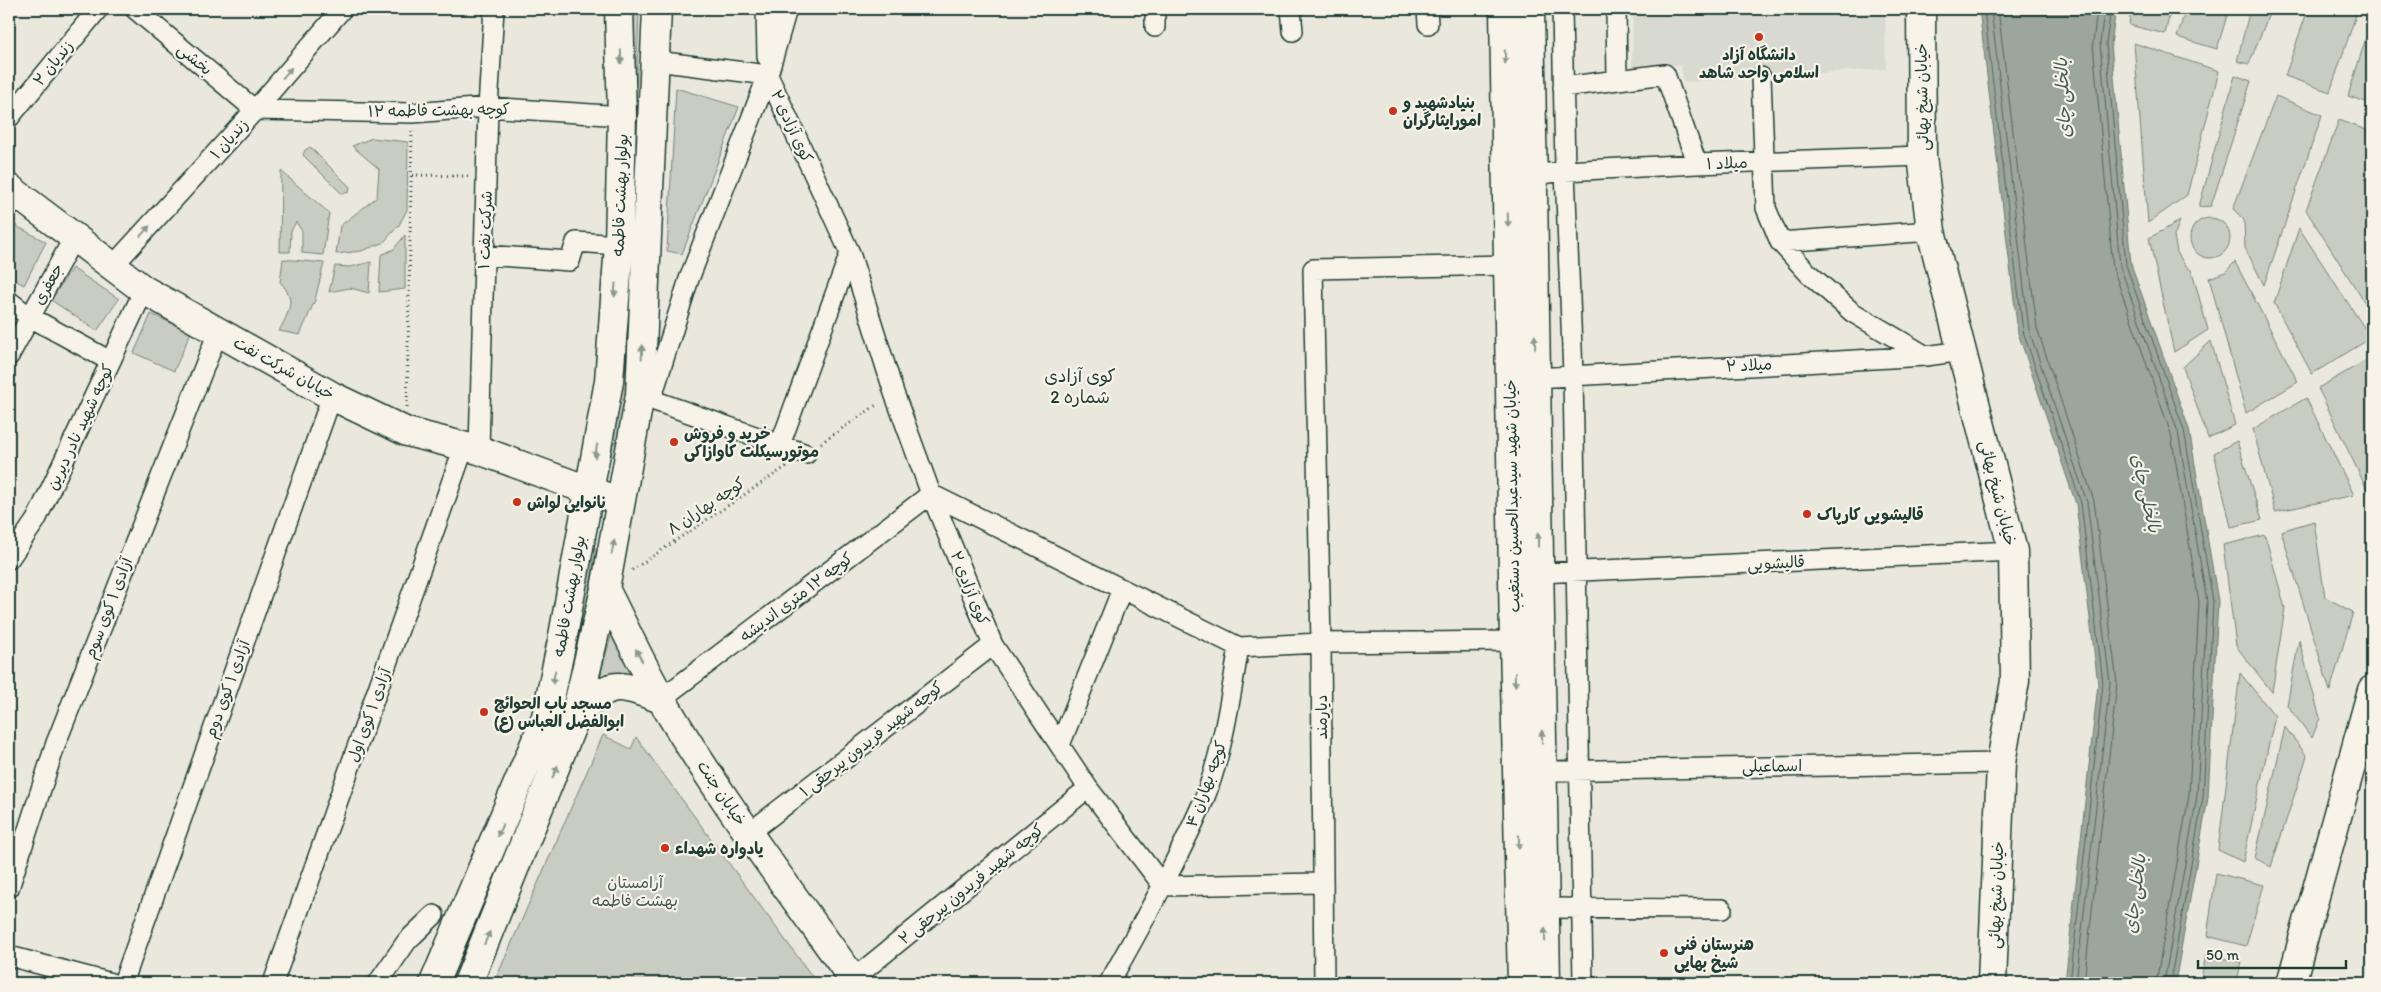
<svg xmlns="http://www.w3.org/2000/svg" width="2381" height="992" viewBox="0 0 2381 992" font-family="Itim,'Playpen Sans Arabic',sans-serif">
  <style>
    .built { fill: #d9dacf }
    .green { fill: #c8ccc1; stroke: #74847a }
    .water { fill: #9ca69c; stroke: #6a7c72 }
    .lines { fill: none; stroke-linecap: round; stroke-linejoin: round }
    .shore { stroke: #51675e; stroke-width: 1 }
    .street-casing { stroke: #1f3d34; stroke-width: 22 }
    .secondary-casing { stroke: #1f3d34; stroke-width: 31 }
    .path { stroke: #1f3d34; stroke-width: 3; stroke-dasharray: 1 4; stroke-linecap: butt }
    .street { stroke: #f7f3e8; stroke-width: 19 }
    .secondary { stroke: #f7f3e8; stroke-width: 28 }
    .oneway { fill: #8b988e }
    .poi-dot { fill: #c8321e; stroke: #f7f3e8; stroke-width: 2 }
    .labels { text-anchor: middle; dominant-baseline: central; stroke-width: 4.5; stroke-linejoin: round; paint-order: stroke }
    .poi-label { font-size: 16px; font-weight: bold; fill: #1f3d34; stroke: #f7f3e8; text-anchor: start }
    .street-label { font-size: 16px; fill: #1f3d34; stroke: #f7f3e8 }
    .park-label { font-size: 16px; fill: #415a50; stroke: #f7f3e8 }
    .water-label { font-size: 18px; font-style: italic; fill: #445c53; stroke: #f7f3e8 }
    .neighbourhood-label { font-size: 18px; fill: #1f3d34; stroke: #f7f3e8 }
  </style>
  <rect width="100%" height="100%" fill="#eae8dd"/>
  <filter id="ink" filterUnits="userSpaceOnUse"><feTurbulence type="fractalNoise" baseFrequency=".02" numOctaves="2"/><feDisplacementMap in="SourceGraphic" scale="10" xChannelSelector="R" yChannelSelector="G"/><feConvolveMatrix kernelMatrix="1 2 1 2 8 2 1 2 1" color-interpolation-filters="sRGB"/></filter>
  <g filter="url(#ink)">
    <!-- built -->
    <path class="built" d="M1633,9H1885L1886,69L1683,82L1681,65L1632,66Z"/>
    <!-- green -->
    <path class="green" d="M630,9H639L627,388L618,445L614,456H611L620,388Z
      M2131,9H2171L2165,34L2129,25Z
      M2186,9H2229L2217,49L2177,37Z
      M2250,9H2271L2249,64L2237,61Z
      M2308,9H2358L2330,92L2285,76Z
      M2372,18V104L2348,96Z
      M2134,43L2219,71L2187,195L2148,223Z
      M2235,75L2251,81L2211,206L2199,207Z
      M676,88L739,107L682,254L667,251Z
      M2276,96L2322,115L2264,285L2245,248L2244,220L2233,209Z
      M2339,120L2372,132V314L2306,210Z
      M372,138L408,142L407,210L399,225L383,243L361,251L336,254L340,226L377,197L379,169L352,146Z
      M310,147L350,187L349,192L342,194L303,155L305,150Z
      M281,171L329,213L323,255L302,253V231L296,222L291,231L290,252H280Z
      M2190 238a20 20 0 1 1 40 0a20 20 0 1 1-40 0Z
      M2180,221L2174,236L2177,252L2184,264L2192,271L2208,330L2174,352L2149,238Z
      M9,222L46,242L24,285L9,277Z
      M2299,228L2371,338L2312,374L2274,303Z
      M405,235V289L379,292L381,255L394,249Z
      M283,259L324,263L315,300L300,335L279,331C289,311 297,300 280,282Z
      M371,262L369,293L350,288L329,292L335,266L350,267Z
      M2235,262L2298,382L2246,413L2209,278L2225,272Z
      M72,268L119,299L97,331L51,300Z
      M151,314L191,332L174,371L134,353Z
      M2211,341L2235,425L2208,438L2183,367Z
      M2372,357V500L2318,388Z
      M2306,398L2354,495L2275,512L2253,429Z
      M2237,441L2262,520L2231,527L2214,453Z
      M2314,521L2325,597L2353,612L2330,691L2281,531Z
      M2265,535L2285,608L2272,692L2236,646L2223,545Z
      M591,540L596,549L572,695L539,777L532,774Z
      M612,633L640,680C620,671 616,673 598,682Z
      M2299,640L2320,718L2312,738L2287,705Z
      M2240,673L2275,716L2243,862L2218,850Z
      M2285,727L2307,756L2271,867L2255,858Z
      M603,735L631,749L636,737L817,983H494Z
      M525,803L529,806L456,983H444L522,804Z
      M2216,873L2264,885L2246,946L2207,936Z
      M2206,955L2242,962L2236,983H2200Z"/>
    <!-- water -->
    <path class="water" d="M1979,9H2116L2111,44L2131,264L2189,429L2218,601L2208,798L2175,983H2065L2098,684L2076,504L2018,333Z"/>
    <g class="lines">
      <!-- shore -->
      <path class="shore" d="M1984,9L2023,331L2081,503L2103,683L2070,983
        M1991,9L2029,330L2087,502L2110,683L2076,983
        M1998,9L2037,328L2094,501L2117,683L2084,983
        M2097,9L2093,44L2113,268L2171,434L2199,602L2189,795L2156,983
        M2104,9L2100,44L2120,266L2178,432L2207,602L2197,796L2164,983
        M2111,9L2106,44L2126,265L2184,430L2213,602L2203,797L2170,983"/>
      <!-- street casing -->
      <g class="street-casing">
        <path id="street" d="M135,9L255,110
          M766,9L767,57
          M1291,9L1293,31
          M1427,9L1428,24
          M1562,9L1565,171L1573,374L1583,983
          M1616,9L1617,80
          M1155,27V9
          M656,61L768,75L850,253L894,393L931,494L993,645L1088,788L1163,886L1322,883
          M1761,77L1766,208L1780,242L1808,273L1852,312L1926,356
          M1563,87L1665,74L1697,164
          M255,110L413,113L488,107L622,116
          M9,118L98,9
          M1533,175L1565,171L1697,164L1922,156
          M1780,242L1931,231
          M485,255L570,261L576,242L619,245
          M112,267L255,110L342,9
          M9,301L30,317L110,361
          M9,356L74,237
          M1535,378L1926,356L1962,351
          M641,396L806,454
          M651,400L689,279L768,75L787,9
          M780,445L850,253
          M479,450L488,107L494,9
          M9,559L36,520L144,290
          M1539,573L2013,551
          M661,699L931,494L1239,647
          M1060,745L1122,589
          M1543,771L2001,763
          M749,833L993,645
          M9,888L56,743L218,332
          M1545,908L1722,909
          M9,956L111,983
          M853,979L1088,788
          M123,983L332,396
          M273,983L464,447
          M378,983L407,941L434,915
          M1109,983C1142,924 1176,864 1203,802C1223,753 1230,699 1239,647L1321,643L1313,269L1509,265
          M1324,983L1321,643L1514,641"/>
      </g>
      <!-- secondary casing -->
      <g class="secondary-casing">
        <path id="secondary" d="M1504,9L1514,641L1522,983
          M1530,9L1546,983
          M1921,9L1922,156L1931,231L2013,551L2015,681L2001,763L1992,983
          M9,188L144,290L332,396L407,432L479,450L604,496
          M605,589C624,626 641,664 662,700C720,799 789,890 856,983
          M575,718C610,680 613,681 661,699
          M434,983L546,717L563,636L609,381L619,245L622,116L619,9
          M468,983L575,718L605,589L640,395L657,9
          M2291,983L2372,690"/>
      </g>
      <!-- path -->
      <path class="path" d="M412,175L469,176
        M407,407L412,131
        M821,443L878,404
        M632,570L787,466"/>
      <!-- street -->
      <use href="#street" class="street"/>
      <!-- secondary -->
      <use href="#secondary" class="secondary"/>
    </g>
    <!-- one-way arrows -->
    <defs><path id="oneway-solid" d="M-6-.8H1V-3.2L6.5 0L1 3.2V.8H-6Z" transform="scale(1.25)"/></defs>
    <g class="oneway">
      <use href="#oneway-solid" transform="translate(621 57) rotate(89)"/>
      <use href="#oneway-solid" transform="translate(1505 57) rotate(89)"/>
      <use href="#oneway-solid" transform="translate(287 73) rotate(-49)"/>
      <use href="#oneway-solid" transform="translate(1508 220) rotate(89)"/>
      <use href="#oneway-solid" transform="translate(145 231) rotate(-48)"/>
      <use href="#oneway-solid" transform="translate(615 290) rotate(94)"/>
      <use href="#oneway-solid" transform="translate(1535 342) rotate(-91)"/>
      <use href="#oneway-solid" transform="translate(642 352) rotate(-87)"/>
      <use href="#oneway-solid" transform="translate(596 451) rotate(100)"/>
      <use href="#oneway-solid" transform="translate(1538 540) rotate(-91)"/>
      <use href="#oneway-solid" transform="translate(613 547) rotate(-79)"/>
      <use href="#oneway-solid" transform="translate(639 655) rotate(-117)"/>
      <use href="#oneway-solid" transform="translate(554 677) rotate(101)"/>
      <use href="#oneway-solid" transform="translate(1515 680) rotate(89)"/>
      <use href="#oneway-solid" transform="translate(1542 737) rotate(-91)"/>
      <use href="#oneway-solid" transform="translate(555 772) rotate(-67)"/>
      <use href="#oneway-solid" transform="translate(500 830) rotate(113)"/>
      <use href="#oneway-solid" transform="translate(1519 842) rotate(89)"/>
      <use href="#oneway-solid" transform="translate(1545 935) rotate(-91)"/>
      <use href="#oneway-solid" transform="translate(487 938) rotate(-66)"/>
    </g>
  </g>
  <!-- markers -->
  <g class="poi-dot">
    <circle cx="1759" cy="37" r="5"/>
    <circle cx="1393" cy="111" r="5"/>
    <circle cx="674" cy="442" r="5"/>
    <circle cx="517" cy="502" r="5"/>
    <circle cx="1807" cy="514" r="5"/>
    <circle cx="484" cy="712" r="5"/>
    <circle cx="665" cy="848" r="5"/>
    <circle cx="1664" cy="953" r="5"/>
  </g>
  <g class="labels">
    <!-- poi labels -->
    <g class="poi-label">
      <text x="1759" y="54" text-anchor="middle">دانشگاه آزاد<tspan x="1759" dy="18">اسلامی واحد شاهد</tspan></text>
      <text x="1403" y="102">بنیادشهید و<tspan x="1403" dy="18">امورایثارگران</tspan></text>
      <text x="684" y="433">خرید و فروش<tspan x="684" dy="18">موتورسیکلت کاوازاکی</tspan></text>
      <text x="527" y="502">نانوایی لواش</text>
      <text x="1817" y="514">قالیشویی کارپاک</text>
      <text x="494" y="703">مسجد باب الحوائج<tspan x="494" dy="18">ابوالفضل العباس (ع)</tspan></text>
      <text x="675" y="848">یادواره شهداء</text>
      <text x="1674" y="944">هنرستان فنی<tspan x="1674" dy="18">شیخ بهایی</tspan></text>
    </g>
    <!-- street labels -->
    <g class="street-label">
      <text transform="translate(195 59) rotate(40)">بخشی</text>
      <text transform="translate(53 63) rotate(-51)">زندیان ۲</text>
      <text transform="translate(1922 97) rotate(-91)">خیابان شیخ بهائی</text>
      <text transform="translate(439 110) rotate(-1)">کوچه بهشت فاطمه ۱۲</text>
      <text transform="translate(792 126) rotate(65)">کوی آزادی ۲</text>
      <text transform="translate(229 139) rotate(-48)">زندیان ۱</text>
      <text transform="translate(1727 163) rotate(-2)">میلاد ۱</text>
      <text transform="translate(620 195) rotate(-88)">بولوار بهشت فاطمه</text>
      <text transform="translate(485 230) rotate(-88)">شرکت نفت ۱</text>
      <text transform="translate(48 284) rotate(-61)">جعفری</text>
      <text transform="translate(1749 365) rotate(-3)">میلاد ۲</text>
      <text transform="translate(284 368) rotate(29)">خیابان شرکت نفت</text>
      <text transform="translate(80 427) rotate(-65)">کوچه شهید نادر دیرین</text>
      <text transform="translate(1998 493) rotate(76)">خیابان شیخ بهائی</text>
      <text transform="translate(1512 496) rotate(-91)">خیابان شهید سیدعبدالحسین دستغیب</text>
      <text transform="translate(706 506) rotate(-34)">کوچه بهاران ۸</text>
      <text transform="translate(1776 563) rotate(-3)">قالیشویی</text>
      <text transform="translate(970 588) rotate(68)">کوی آزادی ۲</text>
      <text transform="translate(569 596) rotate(-80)">بولوار بهشت فاطمه</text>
      <text transform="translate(796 597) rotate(-37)">کوچه ۱۲ متری اندیشه</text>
      <text transform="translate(108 608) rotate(-69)">آزادی ۱ کوی سوم</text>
      <text transform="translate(227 689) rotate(-70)">آزادی ۱ کوی دوم</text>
      <text transform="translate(369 715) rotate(-70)">آزادی ۱ کوی اول</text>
      <text transform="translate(1321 717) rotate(-90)">دیارمند</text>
      <text transform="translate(871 739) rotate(-38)">کوچه شهید فریدون پیرحقی ۱</text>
      <text transform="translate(1772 766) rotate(-1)">اسماعیلی</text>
      <text transform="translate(1206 784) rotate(-70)">کوچه بهاران ۴</text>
      <text transform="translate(722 793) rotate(56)">خیابان جنت</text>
      <text transform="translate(971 884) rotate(-39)">کوچه شهید فریدون پیرحقی ۲</text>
      <text transform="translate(1996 895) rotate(-88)">خیابان شیخ بهائی</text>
    </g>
    <!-- park labels -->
    <g class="park-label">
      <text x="635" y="882">آرامستان<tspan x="635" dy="18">بهشت فاطمه</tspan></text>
    </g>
    <!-- water labels -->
    <g class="water-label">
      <text transform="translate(2063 98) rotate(-93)">بالخلی چای</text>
      <text transform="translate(2146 493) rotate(77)">بالخلی چای</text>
      <text transform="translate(2135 894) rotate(-83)">بالخلی چای</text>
    </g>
    <!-- neighbourhood labels -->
    <g class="neighbourhood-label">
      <text x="1080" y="376">کوی آزادی<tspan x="1080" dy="21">شماره 2</tspan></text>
    </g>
  </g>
  <!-- margin -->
  <rect width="2381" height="992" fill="none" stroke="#f7f3e8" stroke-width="30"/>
  <rect x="15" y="15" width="2351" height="962" fill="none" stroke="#1f3d34" stroke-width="2" filter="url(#ink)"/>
  <!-- scale -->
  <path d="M2198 960v8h148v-8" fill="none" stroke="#1f3d34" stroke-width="2.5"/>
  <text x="2206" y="960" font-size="15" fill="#1f3d34" stroke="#f7f3e8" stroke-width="4" paint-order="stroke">50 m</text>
</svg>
